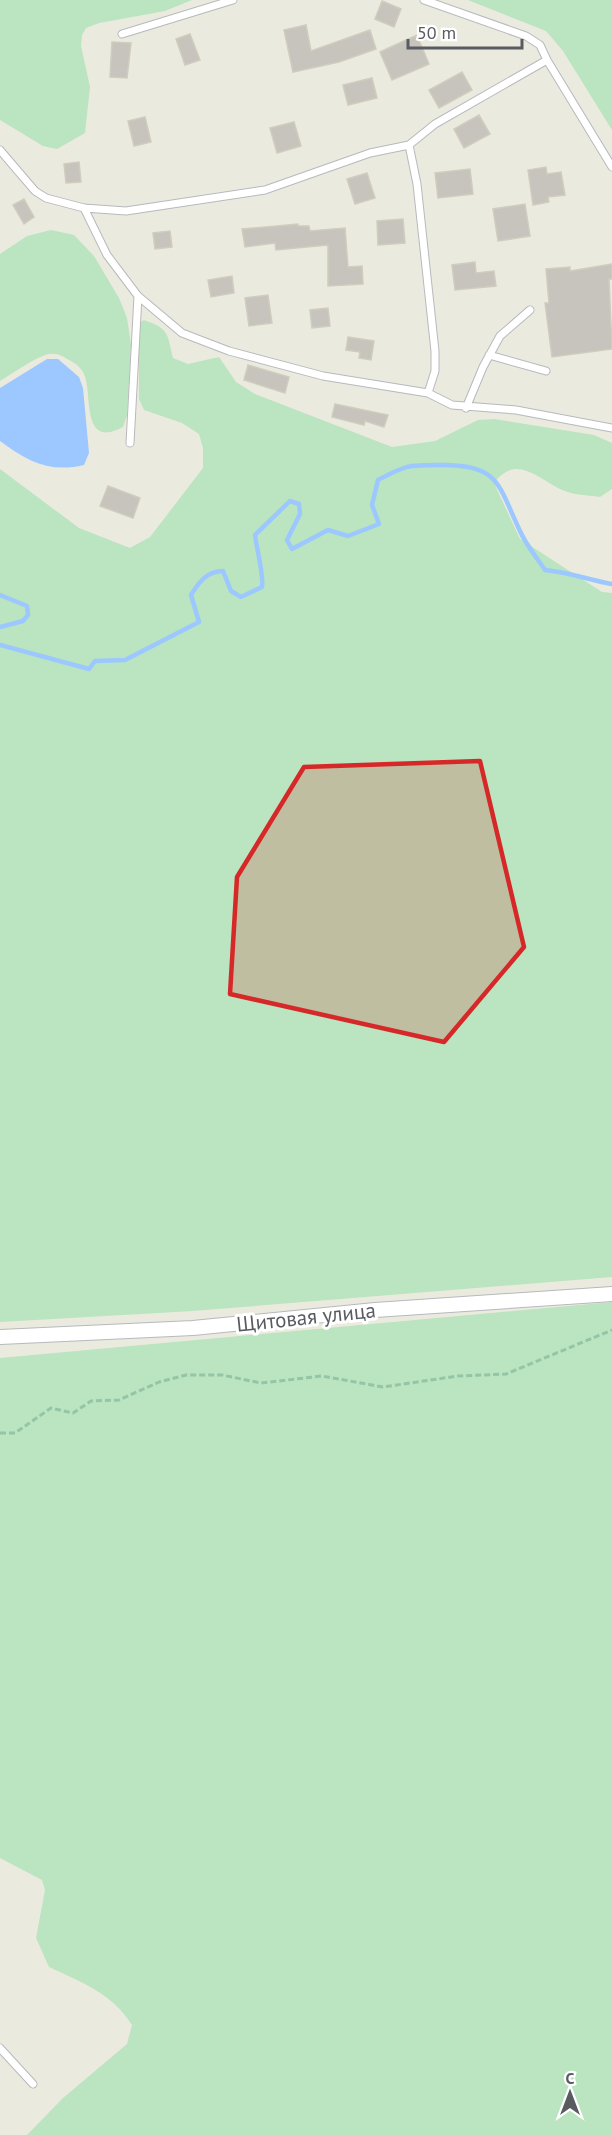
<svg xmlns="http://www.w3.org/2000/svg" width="612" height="2135" viewBox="0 0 612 2135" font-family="'PT Sans',sans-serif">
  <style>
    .green { fill: #bbe4c0 }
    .water { fill: #9cc8ff }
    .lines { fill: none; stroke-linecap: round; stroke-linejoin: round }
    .stream { stroke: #9cc8ff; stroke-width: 4.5 }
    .building { fill: #c6c4bc; stroke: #d0ccbe; stroke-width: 1.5 }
    .lane-casing { stroke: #b7b9be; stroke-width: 9 }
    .street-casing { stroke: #b7b9be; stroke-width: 16 }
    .path { stroke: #94c5a7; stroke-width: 3; stroke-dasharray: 6 3; stroke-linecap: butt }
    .lane { stroke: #fff; stroke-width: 7 }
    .street { stroke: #fff; stroke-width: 14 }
    .marked { fill: #d62828; fill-opacity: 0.2; stroke: #d62828; stroke-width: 4.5; stroke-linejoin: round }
    .labels { text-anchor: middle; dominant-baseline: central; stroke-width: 6; stroke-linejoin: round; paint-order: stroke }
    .street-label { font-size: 21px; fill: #585b60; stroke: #fff }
  </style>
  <rect width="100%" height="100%" fill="#ebeadf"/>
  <!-- green -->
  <path class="green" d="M0,0H192L165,11L99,23L86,28L82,35L81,46L90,87L85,133L57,149L43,146L0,120Z
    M468,0H612V130L563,51L546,31Z
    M51,230L74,235L94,256L119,298L127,318L131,345L127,415L123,427C80,450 93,393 84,374C81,367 74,362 67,359C62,355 56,353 49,354C37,356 12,374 0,381V254L27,236Z
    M144,320C170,329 167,334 173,358L188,364L219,357L236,382L255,394L392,447L435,441L478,420L494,419L594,435L612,443V489L600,497C587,495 570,495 558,488C535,476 515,455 494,483L520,539L602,592L612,593V1277L193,1311L0,1322V469L79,528L130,548L150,537L203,468V448L199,434L182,423L144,410L139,399V323Z
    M612,1302V2135H27L63,2098L127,2044L132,2025C112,1993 81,1982 49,1967L36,1938L45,1890L42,1880L0,1858V1358Z"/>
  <!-- water -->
  <path class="water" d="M47,359H58L79,377L83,388L89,453L84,465C50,473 28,462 0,441V388Z"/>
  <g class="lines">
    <!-- stream -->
    <path class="stream" d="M0,595L27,606L28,615L23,621L0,627
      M0,645L89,669L95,661L125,660L199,622L191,595C199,582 207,571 223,571L231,591L241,597L262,587C264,575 257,551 255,535L290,501L299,504L300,514L287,540L292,549L328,530L348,536L379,524L372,505L378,480C406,465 408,465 440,465C500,464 498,485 520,531C526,545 537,558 545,570C568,572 589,580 612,584"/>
  </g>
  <!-- building -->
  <path class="building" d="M382,1L401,9L394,27L375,19Z
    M306,25L311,51L370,30L376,49L339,62L293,72L284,30Z
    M190,34L200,60L185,65L176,39Z
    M417,35L429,64L392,80L380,52Z
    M112,42L131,43L127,78L110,77Z
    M462,72L472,90L439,108L429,90Z
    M372,78L377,98L348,105L343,85Z
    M479,115L490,134L464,148L454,129Z
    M145,117L151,142L134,146L128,121Z
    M294,122L301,146L277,153L270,128Z
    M79,162L81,182L66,183L64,164Z
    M546,167L547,174L561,172L565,195L548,197L549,202L533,205L528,170Z
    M470,169L473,194L438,198L435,173Z
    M367,173L375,198L355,204L347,179Z
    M24,199L34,217L24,224L13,205Z
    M525,204L530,236L498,241L493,209Z
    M403,219L405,243L378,245L377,221Z
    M298,224V226H309L310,231L345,228L348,267L362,266L363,284L328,286V245L276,250L275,243L245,247L242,229Z
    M170,231L172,247L155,249L153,233Z
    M475,262L476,273L494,271L496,286L455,290L452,265Z
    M612,264V279H609L612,349L552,357L545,303H549L546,269L570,267V271Z
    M232,276L234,293L211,297L208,280Z
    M268,295L272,323L249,326L245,298Z
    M328,308L330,326L312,328L310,310Z
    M348,337L374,341L371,360L359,358L360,352L346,350Z
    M248,365L289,377L285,393L244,380Z
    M335,404L388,415L384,427L365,421L364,425L332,417Z
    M108,486L140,498L133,518L100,506Z"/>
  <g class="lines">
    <!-- lane casing -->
    <g class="lane-casing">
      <path id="lane" d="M424,0L526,36L540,45L547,60L435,124L409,145L417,184L435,351V371L428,393
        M122,34L233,0
        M547,60L612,167
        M0,150L35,191L46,198L84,208L126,211L265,190L370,153L409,145
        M84,208L107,255L138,296L182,333L229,351L323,376L428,393L452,405L516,410L612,428
        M489,355L546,371
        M466,408L483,367L500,336L530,310
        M130,443L138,296
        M0,2048L33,2084"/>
    </g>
    <!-- street casing -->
    <g class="street-casing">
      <path id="street" d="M0,1337L193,1328L375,1310L612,1294"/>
    </g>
    <!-- path -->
    <path class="path" d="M0,1433H15L51,1408L73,1413L91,1401L119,1400L159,1382L186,1375H222L261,1383L322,1376L383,1387L458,1376L506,1374L612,1330"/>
    <!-- lane -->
    <use href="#lane" class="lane"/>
    <!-- street -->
    <use href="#street" class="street"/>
  </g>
  <!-- marked area -->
  <path class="marked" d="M480,761L524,947L444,1042L230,994L237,877L304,767Z"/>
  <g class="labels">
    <!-- street labels -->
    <g class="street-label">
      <text transform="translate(306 1317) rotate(-6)">Щитовая улица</text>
    </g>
  </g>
  <!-- north arrow -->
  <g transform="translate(570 2093)" stroke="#ffffff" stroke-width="4.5" paint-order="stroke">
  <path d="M0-4.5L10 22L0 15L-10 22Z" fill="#585b60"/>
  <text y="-9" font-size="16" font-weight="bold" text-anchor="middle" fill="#585b60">С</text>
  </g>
  <!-- scale -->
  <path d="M408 39v9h114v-9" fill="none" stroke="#585b60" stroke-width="3"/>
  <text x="417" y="39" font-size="18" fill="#585b60" stroke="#ffffff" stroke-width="4.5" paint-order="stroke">50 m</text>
</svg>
